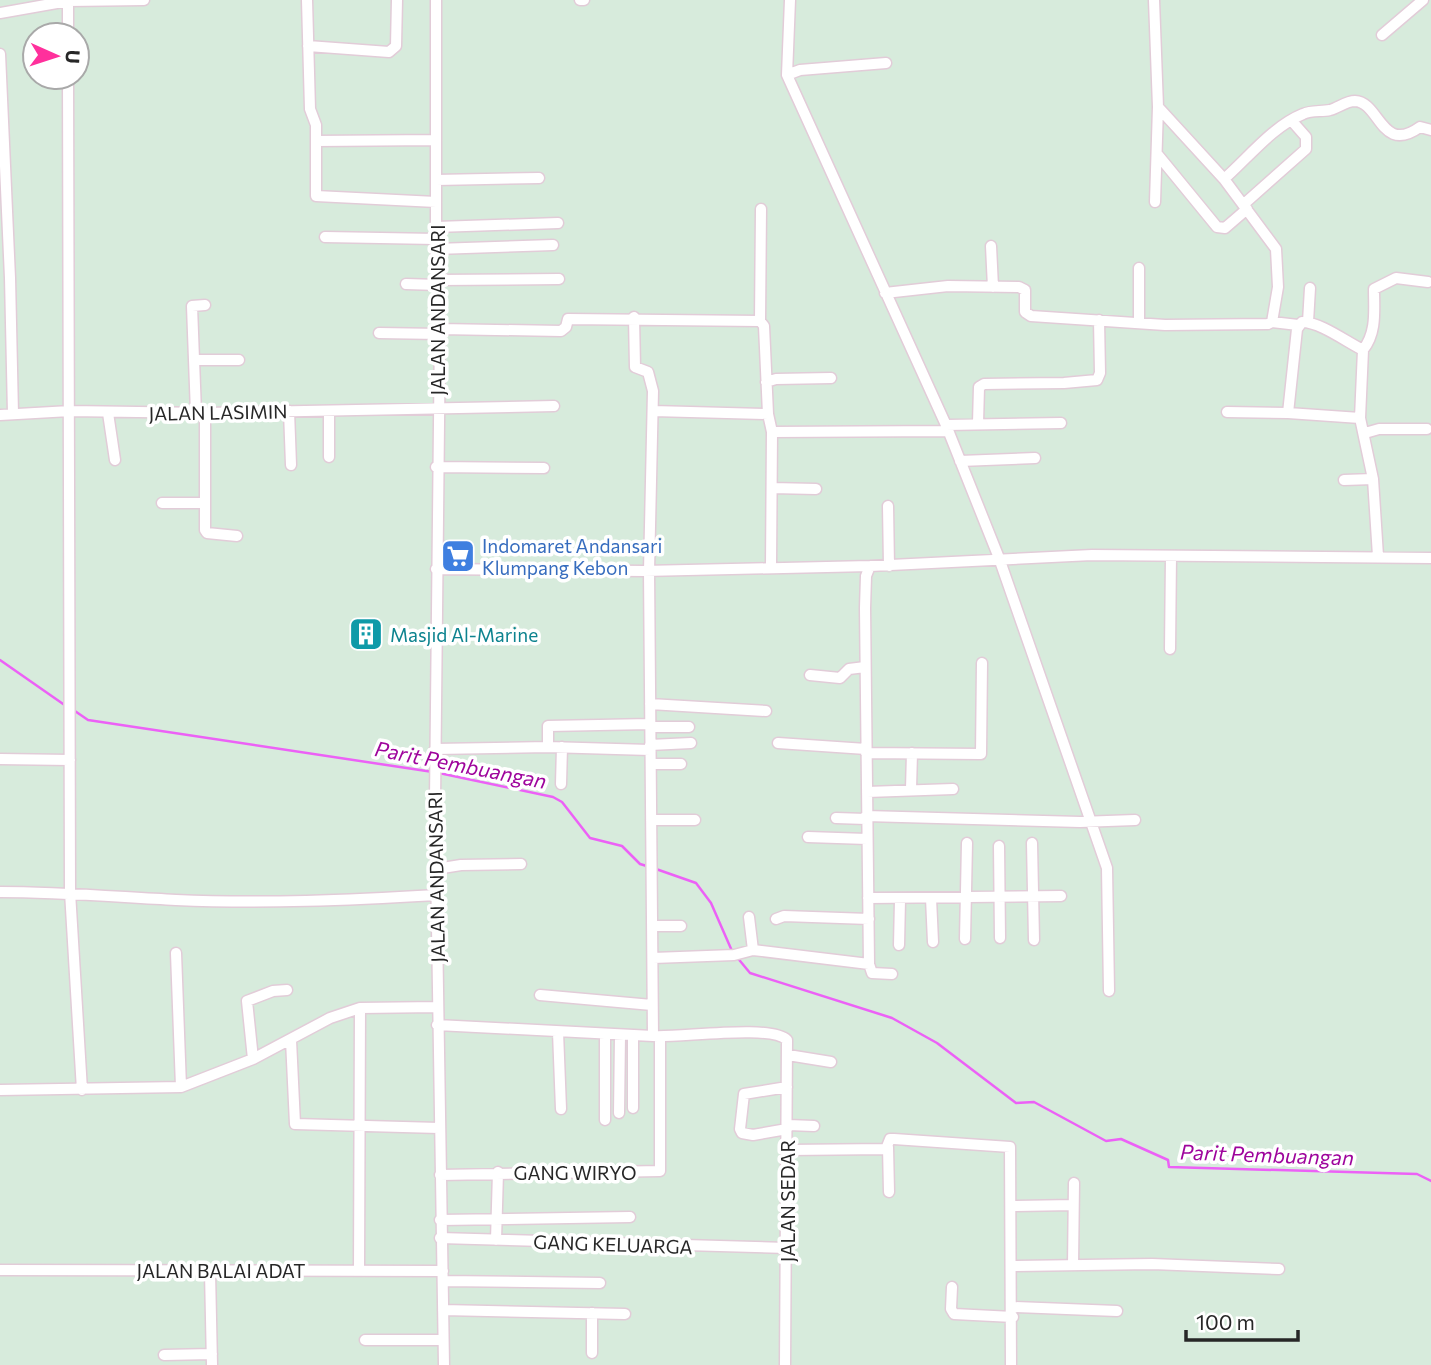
<svg xmlns="http://www.w3.org/2000/svg" width="1431" height="1365" viewBox="0 0 1431 1365" font-family="Commissioner,sans-serif">
  <style>
    .lines { fill: none; stroke-linecap: round; stroke-linejoin: round }
    .stream { stroke: #ec61f6; stroke-width: 2.5 }
    .minor-casing { stroke: #e2ccd8; stroke-width: 13 }
    .minor { stroke: #fff; stroke-width: 10 }
    .labels { text-anchor: middle; dominant-baseline: central; stroke-width: 7; stroke-linejoin: round; paint-order: stroke }
    .street-label { font-size: 19px; fill: #272727; stroke: #fff }
    .shop-label { font-size: 19px; fill: #366cbe; stroke: #fff; text-anchor: start }
    .culture-label { font-size: 19px; fill: #0d838f; stroke: #fff; text-anchor: start }
    .water-label { font-size: 21px; font-style: italic; fill: #9e049c; stroke: #fff }
  </style>
  <rect width="100%" height="100%" fill="#d7ebdc"/>
  <g class="lines">
    <!-- stream -->
    <path class="stream" d="M0,660L66,706
      M72,709L88,720L433,772
      M439,773L553,797L562,802L590,838L622,846L640,864L650,867
      M656,869L696,883L711,903L732,951
      M736,956L750,973L892,1018L937,1043L1016,1103L1034,1102L1106,1141L1121,1139L1168,1160L1169,1167L1417,1174L1431,1181"/>
    <!-- minor casing -->
    <g class="minor-casing">
      <path id="minor" d="M307,0L310,109L316,125V196L436,202
        M436,0V249L440,329L435,801L444,1365
        M580,0H584
        M790,0L787,75L946,425L999,558L1107,868L1109,991
        M1154,0L1158,107L1155,202
        M68,1V35
        M0,13L68,1L144,0
        M1382,35L1423,0
        M308,46L389,52L396,46L397,0
        M0,54L10,278L13,414
        M787,75L800,70L886,63
        M68,77L70,892L82,1090
        M1158,107L1224,179
        M316,141L436,140
        M1158,155L1217,227L1225,228L1247,209
        M436,180L539,178
        M1244,204L1306,149V137L1291,120
        M436,227L558,223
        M325,237L436,239
        M991,246L993,287
        M436,249L553,245
        M437,280L559,279
        M406,284L438,285
        M885,293L948,286L1019,287L1025,290V312L1031,316L1165,325L1268,324L1272,322L1278,287L1276,249L1224,179C1248,158 1273,126 1303,114C1312,110 1321,112 1330,110C1338,108 1346,101 1355,101C1380,102 1381,155 1420,127L1431,130
        M634,317L635,367L648,372L653,391L649,571L653,1036C679,1038 771,1024 787,1040L785,1365
        M760,321L761,209
        M1139,322V268
        M1272,322L1298,325
        M1308,322L1310,288
        M440,329L561,331L566,327L568,319L760,321L764,326L768,414L772,432L771,566
        M379,333L440,334
        M195,360H239
        M766,382L776,379L831,378
        M289,411L291,465
        M329,411V457
        M653,411L768,414
        M1227,412L1288,413L1297,329L1302,322C1320,322 1345,341 1363,350
        M108,413L115,460
        M196,413L192,306L205,305
        M205,413V530L207,533L237,536
        M1288,413L1360,418
        M0,415L70,411L205,413L554,406
        M978,423L979,387L984,384L1064,383L1097,380L1100,373L1099,320
        M946,425L1061,423
        M772,432L948,431
        M1365,433L1379,429H1427
        M960,461L1035,458
        M436,467L544,468
        M1344,480L1373,479
        M772,488L816,489
        M162,503H204
        M888,506L889,566
        M1378,556L1373,479L1360,418L1363,350C1377,332 1374,311 1374,289L1396,278L1428,282
        M436,569L644,571L870,566L1092,555L1431,558
        M1170,649L1171,556
        M810,675L840,678L849,669L865,667
        M650,704L766,711
        M650,727H689
        M778,743L866,749
        M650,745L691,743
        M548,747V726L650,724
        M435,749L548,747L650,750
        M866,753L981,754L982,663
        M0,759L70,760
        M651,764H681
        M561,784L562,747
        M911,789L912,753
        M867,792L953,789
        M866,816L1080,822L1135,820
        M836,818L866,819
        M651,820H695
        M808,837L867,839
        M1032,843L1034,940
        M999,846L1000,938
        M436,869L461,865L521,864
        M0,892C59,892 117,897 176,900C262,904 351,900 437,895
        M868,898L1061,896
        M931,898L933,942
        M749,917L753,950
        M776,919L784,916L869,919
        M652,926H681
        M965,939L967,843
        M899,945L900,900
        M176,953L181,1087
        M653,958L734,955L753,950L869,964L872,973L892,974
        M869,964L865,608L866,576L870,566
        M540,995L652,1005
        M437,1025L653,1036
        M558,1032L561,1109
        M605,1035V1120
        M291,1040L295,1124L439,1128
        M788,1055L831,1062
        M253,1059L247,1001L273,991L287,990
        M0,1090L181,1087L253,1059L330,1018L360,1008L437,1007
        M633,1108V1036
        M619,1113L620,1035
        M788,1125L814,1126
        M787,1129L753,1135L742,1133L740,1129L744,1094L787,1087
        M888,1147L889,1192
        M788,1150L886,1149L890,1139H894L1010,1147L1011,1365
        M440,1175L660,1171V1037
        M1013,1206L1073,1205
        M440,1220L630,1217
        M440,1238L787,1248
        M496,1240L498,1172
        M1073,1265L1074,1183
        M1012,1266L1152,1264L1279,1269
        M0,1270L443,1271
        M359,1270L360,1008
        M210,1272L212,1365
        M443,1281L600,1283
        M952,1287L951,1309L954,1314L1013,1317
        M1013,1307L1117,1311
        M443,1310L625,1314
        M592,1313V1353
        M365,1340H443
        M164,1355L212,1354"/>
    </g>
    <!-- minor -->
    <use href="#minor" class="minor"/>
  </g>
  <!-- icons -->
  <defs>
    <g id="supermarket-square" transform="scale(1.75)"><rect x="-9" y="-9" width="18" height="18" rx="4" fill="#3f7fe0" stroke="#fff"/><path d="M-6-5.5h2.5l.6 2H6L4.5 2H-2.5L-4.4-4H-6ZM-1.5 3.2a1.3 1.3 0 1 0 .1 0ZM3 3.2a1.3 1.3 0 1 0 .1 0Z" fill="#fff"/></g>
    <g id="building-square" transform="scale(1.75)"><rect x="-9" y="-9" width="18" height="18" rx="4" fill="#0f9aa8" stroke="#fff"/><path d="M-4-6H4V6H1V3H-1V6H-4ZM-2.5-4.3h1.7v1.8h-1.7ZM.8-4.3h1.7v1.8H.8ZM-2.5-1h1.7V.8h-1.7ZM.8-1h1.7V.8H.8Z" fill="#fff"/></g>
  </defs>
  <g fill-rule="evenodd">
    <use href="#supermarket-square" x="458" y="556"/>
    <use href="#building-square" x="366" y="634"/>
  </g>
  <g class="labels">
    <!-- street labels -->
    <g class="street-label">
      <text transform="translate(437 310) rotate(-90)">JALAN ANDANSARI</text>
      <text transform="translate(218 412) rotate(-1)">JALAN LASIMIN</text>
      <text transform="translate(436 877) rotate(-91)">JALAN ANDANSARI</text>
      <text x="575" y="1172">GANG WIRYO</text>
      <text transform="translate(787 1201) rotate(-90)">JALAN SEDAR</text>
      <text transform="translate(613 1244) rotate(2)">GANG KELUARGA</text>
      <text x="221" y="1270">JALAN BALAI ADAT</text>
    </g>
    <!-- shop labels -->
    <g class="shop-label">
      <text x="482" y="545">Indomaret Andansari<tspan x="482" dy="22">Klumpang Kebon</tspan></text>
    </g>
    <!-- culture labels -->
    <g class="culture-label">
      <text x="390" y="634">Masjid Al-Marine</text>
    </g>
    <!-- water labels -->
    <g class="water-label">
      <text transform="translate(461 764) rotate(11)">Parit Pembuangan</text>
      <text transform="translate(1267 1154) rotate(2)">Parit Pembuangan</text>
    </g>
  </g>
  <!-- north arrow -->
  <g transform="translate(56 56) rotate(93)"><circle r="33" fill="#ffffff" stroke="#a9a9a9" stroke-width="2"/>
  <path d="M0-5L12 26L0 18L-12 26Z" fill="#ff309c"/>
  <text y="-10" font-size="19" font-weight="bold" text-anchor="middle" fill="#272727">U</text>
  </g>
  <!-- scale -->
  <path d="M1186 1330v10h112v-10" fill="none" stroke="#272727" stroke-width="3.5"/>
  <text x="1196" y="1330" font-size="21" fill="#272727" stroke="#ffffff" stroke-width="5" paint-order="stroke">100 m</text>
</svg>
